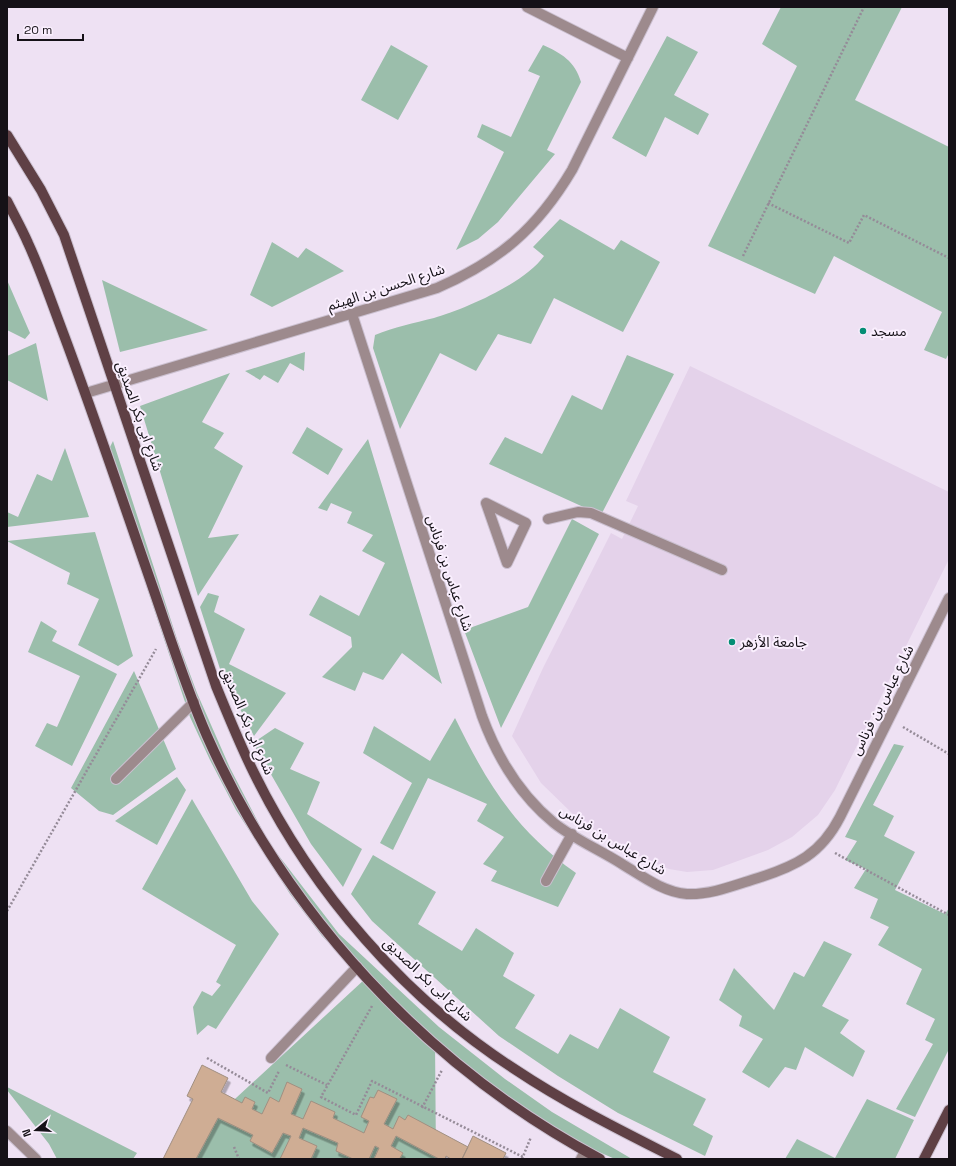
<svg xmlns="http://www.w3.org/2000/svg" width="956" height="1166" viewBox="0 0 956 1166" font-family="'Space Grotesk','Noto Sans Arabic',sans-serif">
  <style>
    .built { fill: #e4d2ea }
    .green { fill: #9bbeab }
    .building { fill: #cfad94; stroke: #a08f81; filter: url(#shadow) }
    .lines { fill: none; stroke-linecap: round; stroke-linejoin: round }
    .minor-casing { stroke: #cbc0d0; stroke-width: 12 }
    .major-casing { stroke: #cbc0d0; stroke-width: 12 }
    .path { stroke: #958b98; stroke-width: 2.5; stroke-dasharray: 2 2; stroke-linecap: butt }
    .minor { stroke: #9d8a8d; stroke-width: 10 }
    .major { stroke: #5f4045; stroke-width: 10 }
    .poi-dot { fill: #038d74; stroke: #faeffe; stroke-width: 1.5 }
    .labels { text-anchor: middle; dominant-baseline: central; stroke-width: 4; stroke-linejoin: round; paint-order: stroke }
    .street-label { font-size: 14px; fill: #151117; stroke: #faeffe }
    .poi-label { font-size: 14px; fill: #151117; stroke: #faeffe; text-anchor: start }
  </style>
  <defs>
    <filter id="shadow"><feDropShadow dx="2.5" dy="4.5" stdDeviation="0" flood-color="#0004"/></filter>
  </defs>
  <rect width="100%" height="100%" fill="#eee1f3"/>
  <!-- built -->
  <path class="built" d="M690,366L949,492V559L835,790L818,815L792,837L768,850L713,870L687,872L669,869L633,853L602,835L576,817L541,783L512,736L543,668L611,533L622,539L638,506L626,501Z"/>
  <!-- green -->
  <path class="green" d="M781,7H902L855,100L949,147V353L946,359L924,350L942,312L834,256L815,294L708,246L797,66L762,44Z
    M667,36L698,52L674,95L709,114L698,135L665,117L646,157L612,138Z
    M391,45L428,66L398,120L361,100Z
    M543,45C561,53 575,61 581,82L547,150L555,154L498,222L478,239L456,250L504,152L477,137L482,124L511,137L540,76L528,71Z
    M560,219L614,250L621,240L660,262L623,332L554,298L531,344L498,334L476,371L440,353L400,429L373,348L375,335C394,327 414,323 434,318C465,309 525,283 544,256L533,247Z
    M272,242L298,258L306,248L344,271L272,307L250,295Z
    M7,280L30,333L25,339L7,330Z
    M102,280L208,330L120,352Z
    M36,343L48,401L7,380V356Z
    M305,352L304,371L290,363L278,383L264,375L260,380L245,371Z
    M627,355L674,374L601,515L489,464L505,437L542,454L572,395L602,410Z
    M230,373L202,422L224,433L214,448L243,466L208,538L239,534L198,596L140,406Z
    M307,427L343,449L328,475L292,453Z
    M368,439L442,684L402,653L383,680L363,672L355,691L322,677L352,647L351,637L309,615L320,595L359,616L385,563L362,551L373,535L347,523L352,512L331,503L327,511L318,508Z
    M113,441L177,639L197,693L230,768L269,843L339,934L439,1027L505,1079L552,1112L632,1159H615L583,1145L544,1123L460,1062L435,1041L436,1159H170L365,979L322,936L290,894L236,810L210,760L190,717L104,459Z
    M65,448L89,517L7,527V512L18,517L37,474L52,481Z
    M572,519L599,534L501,728L464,630L528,607Z
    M95,532L133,656L118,666L78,645L99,599L67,584L70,573L7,541Z
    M208,593L219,596L214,612L245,629L229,664L286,693L254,736L221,672L200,607Z
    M41,621L57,631L52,641L117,674L72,766L35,746L47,723L57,727L80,676L28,652Z
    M134,671L176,769L113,815L99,811L71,788Z
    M455,718C487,783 515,830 576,873L558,907L491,881L497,871L483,864L504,837L477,821L487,804L428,778L393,850L380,843L412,783L363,753L374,726L430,761Z
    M275,728L304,743L290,769L320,782L307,814L362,849L343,887L311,844L253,743Z
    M894,744L904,746L873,805L894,816L884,836L915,852L895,890L945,914L949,908V1049L915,1117L896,1109L933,1044L925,1040L935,1019L906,1004L922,969L878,945L889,927L870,918L878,899L854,888L866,869L845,860L857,841L845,837Z
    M177,777L186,790L157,845L115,821Z
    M192,799L252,901L279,934L216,1029L208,1025L197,1035L193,1007L202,991L212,996L221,985L216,982L236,945L142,889Z
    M373,855L436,892L418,924L462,951L476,928L514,953L503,976L535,995L515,1028L558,1054L570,1034L598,1049L620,1008L670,1037L653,1072L706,1099L693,1125L713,1136L705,1156L618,1113L558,1076L499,1036L372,921L351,894Z
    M824,941L852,954L822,1006L849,1020L840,1033L865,1051L853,1077L805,1047L796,1070L785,1067L769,1088L742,1072L763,1039L739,1026L742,1016L719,1000L734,968L774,1010L794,972L804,977Z
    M7,1087L137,1153L133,1159H57L49,1144L7,1090Z
    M867,1099L914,1120L895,1159H785L797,1139L835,1158Z"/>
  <!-- building -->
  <path class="building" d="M202,1065L228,1078L221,1092L242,1103L245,1097L255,1102L252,1109L262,1114L270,1097L279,1102L287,1082L302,1089L291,1114L303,1119L311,1101L335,1112L333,1118L364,1133L369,1121L361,1117L370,1097L374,1098L378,1090L397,1099L384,1124L393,1129L399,1116L405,1120L408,1115L468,1147L462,1159H451L446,1156L445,1159H439L396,1136L391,1146L403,1153L400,1158L402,1159H374L379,1148L375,1146L369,1159H353L336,1151L338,1143L303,1128L299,1138L317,1146L311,1159H280L291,1136L283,1133L272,1153L250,1141L253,1135L218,1118L196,1159H163L193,1099L187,1096Z
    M473,1136L506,1153L503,1159H462Z"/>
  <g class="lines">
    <!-- minor casing -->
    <g class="minor-casing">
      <path id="minor" d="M527,7L628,58
        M352,314L482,716C497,757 520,795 554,823C574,839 600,850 622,864C642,876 663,892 687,894C711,895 735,885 758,878C796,866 821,854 840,817L949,598
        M86,393L437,288C499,261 537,229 572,170L653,7
        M486,503L526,523L507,563Z
        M548,519L578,512L591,513L722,570
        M116,779L194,702
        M546,881L572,834
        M271,1058L357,967
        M7,1131L36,1159
        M581,1159L585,1151"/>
    </g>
    <!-- major casing -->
    <g class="major-casing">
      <path id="major" d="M7,135L41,190L64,235L216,686C228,715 240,745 254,773C312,891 405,999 516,1070C567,1104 622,1131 677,1159
        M7,201C14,215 22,229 28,243C41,271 51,301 62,330C94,415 123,502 153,588C170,637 186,688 207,736C286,914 427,1067 600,1159
        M924,1159L949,1110"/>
    </g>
    <!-- path -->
    <path class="path" d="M768,203L849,243L864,215L949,258
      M743,256L864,7
      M903,727L949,754
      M835,853L949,915
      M7,911L156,649
      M372,1006L321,1097L356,1115L372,1081L523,1157
      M207,1058L268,1093L279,1071
      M286,1065L327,1085
      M422,1108L442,1070
      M234,1147L239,1159
      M522,1159L531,1137"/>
    <!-- minor -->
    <use href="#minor" class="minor"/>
    <!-- major -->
    <use href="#major" class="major"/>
  </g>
  <!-- markers -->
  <g class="poi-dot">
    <circle cx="863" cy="331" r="4"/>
    <circle cx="732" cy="642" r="4"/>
  </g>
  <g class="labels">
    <!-- street labels -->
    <g class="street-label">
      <text transform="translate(386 287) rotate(-18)">شارع الحسن بن الهيثم</text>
      <text transform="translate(140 416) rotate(71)">شارع ابى بكر الصديق</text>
      <text transform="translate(450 573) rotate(72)">شارع عباس بن فرناس</text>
      <text transform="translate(882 700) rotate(-63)">شارع عباس بن فرناس</text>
      <text transform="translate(248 721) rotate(67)">شارع ابى بكر الصديق</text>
      <text transform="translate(613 840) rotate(31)">شارع عباس بن فرناس</text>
      <text transform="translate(428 979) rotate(43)">شارع ابى بكر الصديق</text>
    </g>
    <!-- poi labels -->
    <g class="poi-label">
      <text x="871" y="331">مسجد</text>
      <text x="740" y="642">جامعة الأزهر</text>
    </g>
  </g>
  <!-- border -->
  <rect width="956" height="1166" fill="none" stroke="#151117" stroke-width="16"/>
  <!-- north arrow -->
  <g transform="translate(36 1130) rotate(252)" stroke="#faeffe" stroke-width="3" paint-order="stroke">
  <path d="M0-3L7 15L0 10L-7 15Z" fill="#151117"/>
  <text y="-6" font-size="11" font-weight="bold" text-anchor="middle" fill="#151117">N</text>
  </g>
  <!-- scale -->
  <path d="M18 34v6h65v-6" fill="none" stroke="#151117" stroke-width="2"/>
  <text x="24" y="34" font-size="12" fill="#151117" stroke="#faeffe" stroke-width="3" paint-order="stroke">20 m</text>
</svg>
